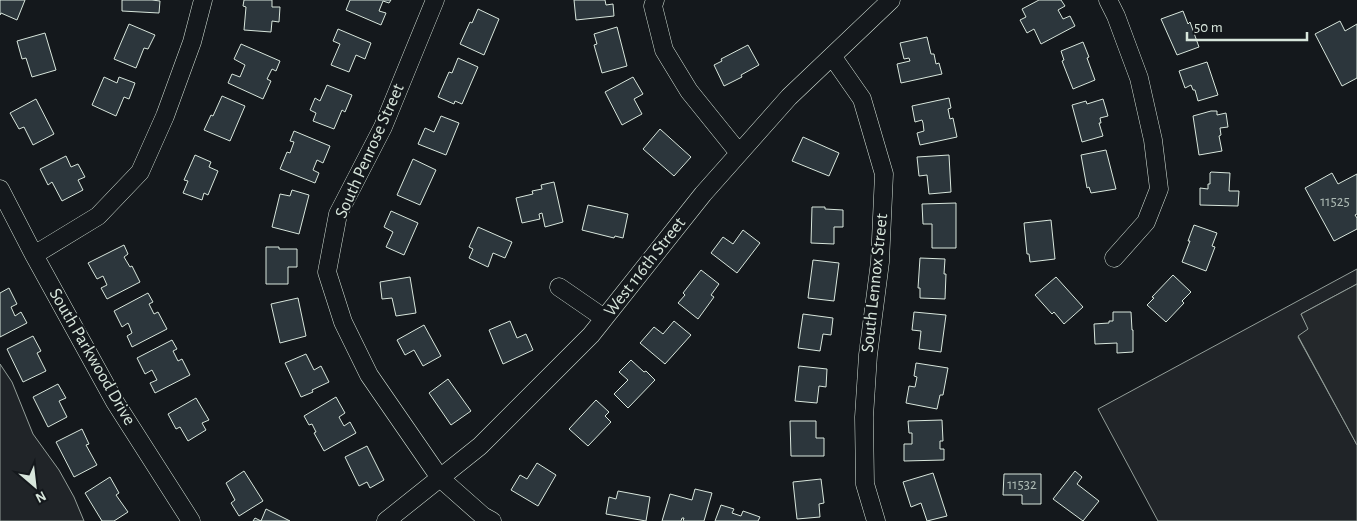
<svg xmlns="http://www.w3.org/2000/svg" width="1357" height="521" viewBox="0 0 1357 521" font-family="'Alegreya Sans',sans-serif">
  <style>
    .green { fill: #202428; stroke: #939e99 }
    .parking { fill: #24282b; stroke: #939e99 }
    .building { fill: #2c363c; stroke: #d8e6dc }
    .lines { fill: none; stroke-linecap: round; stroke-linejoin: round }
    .minor-casing { stroke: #d8e6dc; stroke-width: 19 }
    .minor { stroke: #14181c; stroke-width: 18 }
    .labels { text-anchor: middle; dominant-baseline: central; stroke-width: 4; stroke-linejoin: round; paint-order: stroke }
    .number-label { font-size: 15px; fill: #adbab4 }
    .street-label { font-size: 18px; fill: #d8e6dc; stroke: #14181c }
  </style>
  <rect width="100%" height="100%" fill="#14181c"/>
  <!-- green -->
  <path class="green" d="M1357,269V284L1301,314L1309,329L1298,337L1357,445V521H1158L1098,409Z
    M0,364L12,382L33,434L59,470L74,497L84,521H0Z"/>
  <!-- parking -->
  <path class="parking" d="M1357,284V445L1298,336L1308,329L1301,314Z"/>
  <!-- building -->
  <path class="building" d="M0,0H25L17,20L1,13L0,15Z
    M122,0H152L160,1L159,13L122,11Z
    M244,0H272V7H280L279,22L272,21L271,32L244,30L246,7L243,6Z
    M350,0H391L389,3L383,1L379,11L386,13L381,25L346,10Z
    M574,0H605L606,5L613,4L614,16L576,20Z
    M1039,0H1061L1065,6L1058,10L1063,19L1070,16L1075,26L1041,44L1034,29L1027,33L1020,20L1026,17L1022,9Z
    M478,9L499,19L484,55L460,44L470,22L472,23Z
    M1183,11L1188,24L1190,22L1199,47L1177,55L1161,19Z
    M1340,21L1345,31L1357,24V78L1342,86L1315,34Z
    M129,24L155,35L148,49L144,48L136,68L114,59Z
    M617,27L627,66L602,73L594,45L597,44L594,34Z
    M338,29L371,43L365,59L356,55L349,72L331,65L340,44L333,41Z
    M45,33L56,70L32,77L26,58L22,59L17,41Z
    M927,37L931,54H934L936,64L939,63L942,74L901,83L897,64L910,61L909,58L904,59L900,43Z
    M1083,42L1089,57L1087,58L1095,80L1073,89L1062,61L1064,60L1061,51Z
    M241,44L280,61L276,71L272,69L267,79L271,81L263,99L228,83L232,74L240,77L245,65L234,59Z
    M748,45L759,65L741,75L742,77L724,86L714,65L722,61L721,59Z
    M458,58L478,67L462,104L455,101L454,104L438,97L449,72L452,73Z
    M1207,62L1218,95L1198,101L1195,90H1193L1191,85L1185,88L1179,71Z
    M104,77L117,83L119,77L135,83L129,99L124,97L116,116L92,105Z
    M633,77L643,94L634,99L642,114L622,125L605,92Z
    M327,85L352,95L345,112L342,110L334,129L313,121L316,113L310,110L315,98L320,101Z
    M222,96L245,106L230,141L204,130L211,115L213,116Z
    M949,98L951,108L948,109L950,119L953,118L957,137L920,145L917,133L924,131L923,123L922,120L915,122L912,106Z
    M36,99L54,134L33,145L24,127L19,129L10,113Z
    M1103,99L1108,116L1100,118L1101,123H1099L1103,136L1082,142L1072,105L1086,101L1087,104Z
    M1211,111H1217V115L1226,113L1228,127L1220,128L1221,135L1219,136L1222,151L1199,155L1193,116Z
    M441,116L459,123L446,155L418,144L425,128L434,132Z
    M660,129L691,157L674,176L643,149Z
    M294,131L330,146L323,163L317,160L313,170L319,173L315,183L280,169L287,152L290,153L294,142L290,141Z
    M803,137L839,153L829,176L792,161Z
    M1106,150L1116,189L1091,193L1089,187L1087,188L1081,155Z
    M195,155L211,162L209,167L218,171L208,195L204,193L202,200L183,193L188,181L184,180Z
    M949,155L951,192L929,194L927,175L919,176L917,157Z
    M66,156L71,167L78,164L85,177L78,180L83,190L62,201L52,182L48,185L40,169Z
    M413,159L436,170L420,205L397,195Z
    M1211,172L1230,173L1229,191H1239L1238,206L1200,205V188L1208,189V184H1210V173Z
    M1332,173L1338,184L1357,174V214L1355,215L1357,218V229L1334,241L1305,188Z
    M554,182L563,222L545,227L542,213L539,214L540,219L522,223L516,198L533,194L532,191L542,189L541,185Z
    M292,190L309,195L299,234L272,227L280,194L290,196Z
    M956,203V248H932V224H923L922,204Z
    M588,205L628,214L623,238L615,236L614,238L582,230Z
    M812,207H825V209L843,210V227H834V244L811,243Z
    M391,211L418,223L404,255L386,247L393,232L384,227Z
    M1051,220L1055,259L1030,262L1029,254H1027L1024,223Z
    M1194,225L1217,233L1212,246L1215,247L1206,271L1182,262L1190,241H1188Z
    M478,227L512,242L505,258L493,253L488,267L469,258L473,249L469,247Z
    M743,230L760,243L737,273L711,253L723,237L733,244Z
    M124,245L128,254L124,257L130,267L132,266L140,282L107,299L101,288L107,285L103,276L97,279L88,263Z
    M266,247H279V249H297V267H288V284H266Z
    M920,258L945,259L944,274H946L945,299L920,298V288H918Z
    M813,260L839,263L834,301L808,298Z
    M701,270L719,284L711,295L714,297L698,319L678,303L685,295L683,293Z
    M1173,275L1191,292L1182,301L1184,303L1166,322L1147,305L1154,298L1152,297Z
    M410,277L416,313L396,316L392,298L382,299L380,282Z
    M1056,277L1083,307L1064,324L1054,312L1052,314L1035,295Z
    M9,288L17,304L11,307L15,316L21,312L27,323L0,337V293Z
    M148,293L153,302L149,304L154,314L158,312L167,329L132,347L127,336L132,333L129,325L128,323L122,327L114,311Z
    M298,298L306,336L280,343L271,304Z
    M914,312L946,315L941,352L919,349L921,331L912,330Z
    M1113,312H1131L1132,330H1133V352L1117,353V343L1095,344L1094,324L1109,323V321H1113Z
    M803,314L833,318L831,335L823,334L820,351L798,348Z
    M510,321L517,338L526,334L533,350L503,364L489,330Z
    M674,321L691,335L665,364L640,343L654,327L663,334Z
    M424,325L441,356L423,366L414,350L405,355L397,340Z
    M33,336L41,351L37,353L46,371L23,382L7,349Z
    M172,340L177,349L173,351L178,361L182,359L190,375L155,393L150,383L157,380L152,370L145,374L137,358Z
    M306,354L314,370L321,366L329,382L312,390L313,392L301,397L285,363Z
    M631,360L644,372L646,371L655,380L628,408L614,394L628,380L619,372Z
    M916,363L948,368L943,395H940L937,409L906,403L909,386L915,387L917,377L914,376Z
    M799,366L827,369L826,387L819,386L817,403L795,401Z
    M448,379L471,411L451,425L429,393Z
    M58,384L66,398L59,401L67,417L48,427L33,397Z
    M336,397L345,413L339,417L340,419L344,426L350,422L356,433L324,451L314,433L316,432L312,424L309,425L304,416Z
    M196,398L209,420L202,423L206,430L188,441L180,427L176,429L168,414Z
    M596,400L609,412L605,416L611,422L588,446L569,429Z
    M942,420L943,441H940V449H944V460L904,461V444H912V433H909L908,421Z
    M790,421H816V438H824V456H791Z
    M82,429L89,444L86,445L97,465L74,477L56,442Z
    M367,446L384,480L370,488L367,482L359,486L345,457Z
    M537,463L556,475L538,506L511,490L520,475L527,479Z
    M244,471L263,501L239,516L231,503L235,500L226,483Z
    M1075,471L1082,477L1077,484L1099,501L1083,521L1053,499Z
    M933,473L947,516L927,521L921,503L911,507L903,482Z
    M1004,474H1041V504H1022V495H1003Z
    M110,477L119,493L116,495L128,512L114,521H102L85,493Z
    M821,479L824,503L819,504L820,517L797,519L793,482Z
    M695,489L712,493L704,521H683L684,518H682L681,521H662L670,494L692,500Z
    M618,491L650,497L646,521L606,514L609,497L616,499Z
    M721,505L734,509L732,513L741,516L743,511L760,517L758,521H715Z
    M266,509L290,521H253L255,518L261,521Z"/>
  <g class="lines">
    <!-- minor casing -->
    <g class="minor-casing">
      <path id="minor" d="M435,0L383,127L338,214L327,272L343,322L369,375L440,478L483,516L492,521
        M655,0L653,6L664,50L689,91L739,153
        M1108,0L1116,16L1139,78L1153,140L1159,189L1146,222L1114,258
        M832,56L862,99L884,174L880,262L868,355L864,417L865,484L876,521
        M0,189L34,255L115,402L191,521
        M34,255L98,216L140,172L165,116L192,42L203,0
        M559,287L604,318
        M386,521L480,446L591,335L703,194L789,97L891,0"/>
    </g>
    <!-- minor -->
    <use href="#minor" class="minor"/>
  </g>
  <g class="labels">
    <!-- number labels -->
    <g class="number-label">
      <text x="1335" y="201">11525</text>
      <text x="1022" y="484">11532</text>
    </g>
    <!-- street labels -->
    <g class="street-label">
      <text transform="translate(370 151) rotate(-66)">South Penrose Street</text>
      <text transform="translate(645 267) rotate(-52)">West 116th Street</text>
      <text transform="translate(875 283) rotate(-84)">South Lennox Street</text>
      <text transform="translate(92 357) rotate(60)">South Parkwood Drive</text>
    </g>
  </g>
  <!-- north arrow -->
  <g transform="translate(35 486) rotate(152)" stroke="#14181c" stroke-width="4" paint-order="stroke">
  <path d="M0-4L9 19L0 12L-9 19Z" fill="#d8e6dc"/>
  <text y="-8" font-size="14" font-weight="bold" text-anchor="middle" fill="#d8e6dc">N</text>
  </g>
  <!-- scale -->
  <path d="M1187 32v8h120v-8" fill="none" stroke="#d8e6dc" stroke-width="2.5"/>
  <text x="1194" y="32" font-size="15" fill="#d8e6dc" stroke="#14181c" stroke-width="4" paint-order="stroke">50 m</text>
</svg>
